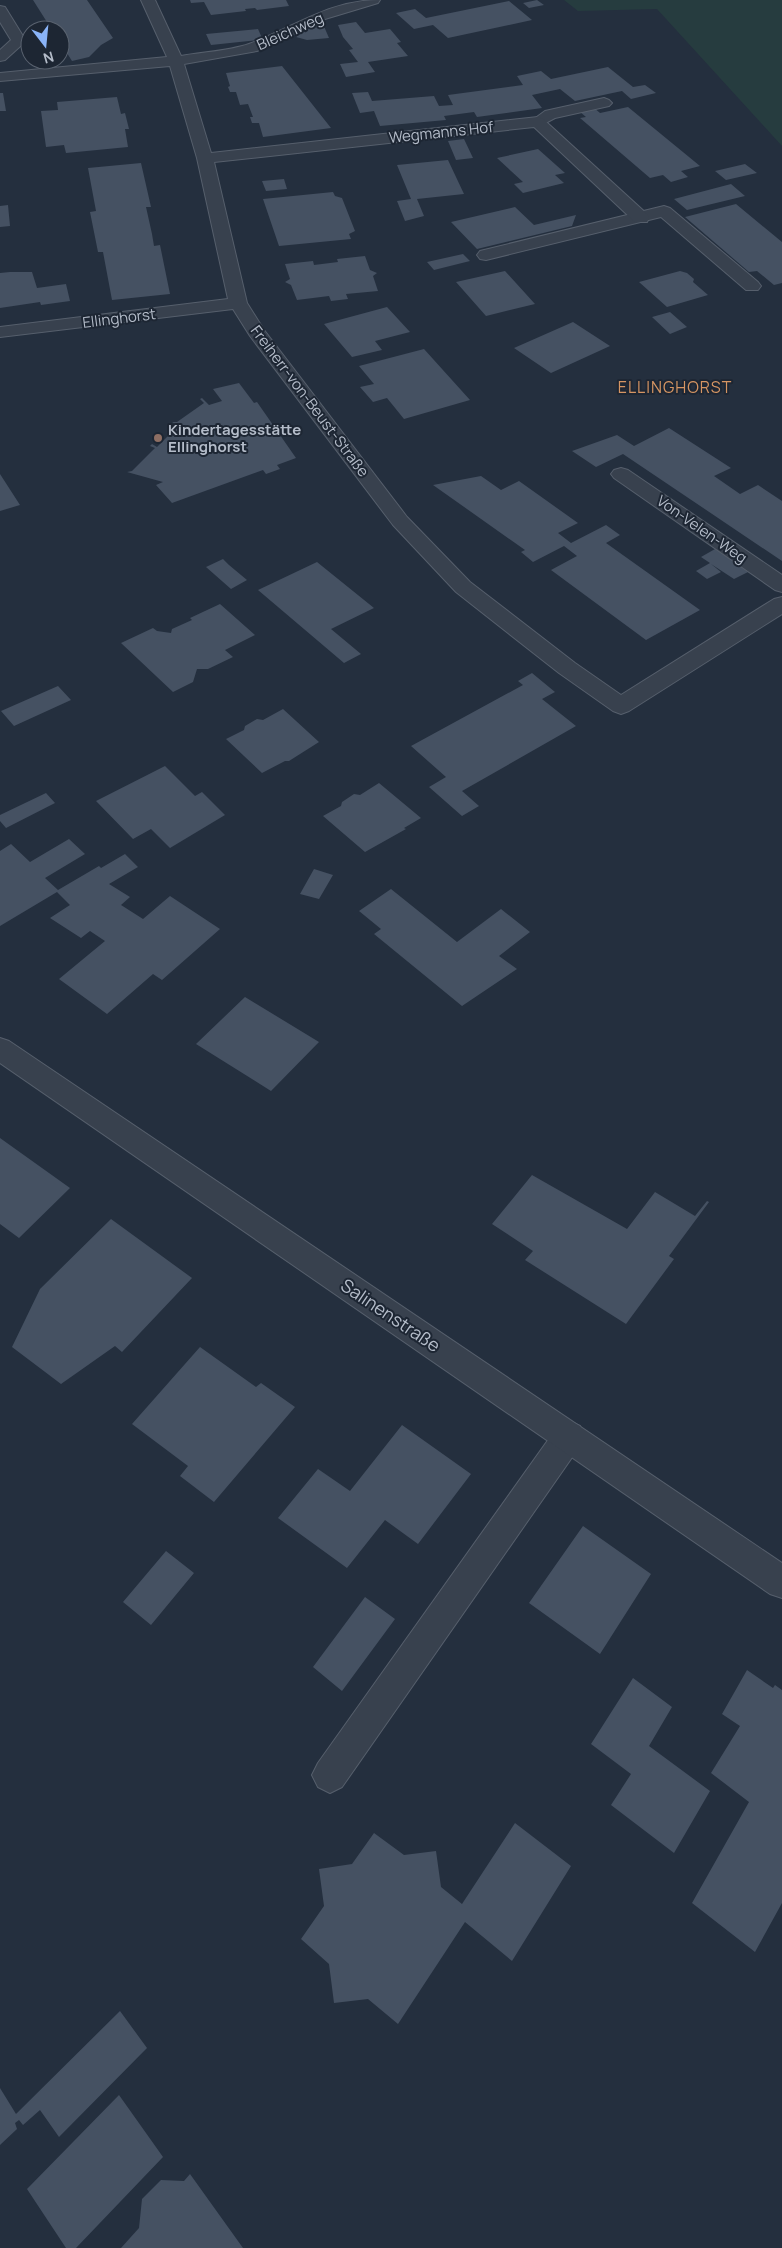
<svg xmlns="http://www.w3.org/2000/svg" width="782" height="2248" viewBox="0 0 782 2248" font-family="Manrope,sans-serif">
  <style>
    .green { fill: #263c3f }
    .building { fill: #455162 }
    .lines { fill: none; stroke-linecap: round; stroke-linejoin: round }
    .service-casing { stroke: #565f6c; stroke-width: 2 }
    .minor-casing { stroke: #565f6c; stroke-width: 2 }
    .service { fill: #38414e; fill-rule: evenodd }
    .minor { fill: #38414e; fill-rule: evenodd }
    .education-dot { fill: #8d6e63; stroke: #1d2633; stroke-width: 2 }
    .labels { text-anchor: middle; dominant-baseline: central; stroke-width: 4; stroke-linejoin: round; paint-order: stroke }
    .far-street-label { font-size: 15px; fill: #b4bcc9; stroke: #1d2633 }
    .far-poi-label { font-size: 15px; font-weight: bold; fill: #b4bcc9; stroke: #1d2633; text-anchor: start }
    .far-neighbourhood-label { font-size: 16px; letter-spacing: 1px; fill: #d59563; stroke: #1d2633 }
    .street-label { font-size: 18px; fill: #b4bcc9; stroke: #1d2633 }
  </style>
  <rect width="100%" height="100%" fill="#242f3e"/>
  <!-- green -->
  <path class="green" d="M564,0H782V146L657,9L578,11Z"/>
  <!-- building -->
  <path class="building" d="M33,0H87L113,38L101,45L89,57L72,61L60,42V30H52Z
    M190,0H286L289,6L257,10L255,8L245,9L246,11L211,15L204,2L191,3Z
    M537,0L544,5L529,8L523,3Z
    M509,1L532,20L448,38L433,25L414,29L396,13L415,9L426,18Z
    M356,22L365,33L390,29L401,42L397,43L408,56L368,62L375,72L346,77L340,64L358,62L349,50L353,49L343,37L338,25Z
    M323,24L329,38L307,40L296,37L313,25Z
    M258,29L262,38L259,40L211,45L206,34Z
    M282,66L331,128L263,137L259,123H252L250,117H253L248,104L240,105L236,92H230L228,87L230,86L226,73Z
    M608,67L633,87L645,85L656,93L631,99L622,91L575,101L560,89L532,95L542,108L477,117L474,112L444,116L446,120L380,126L374,111L360,113L352,93L368,92L372,101L434,96L439,106L453,105L448,95L523,85L517,76L541,71L551,79Z
    M0,93H3L6,111H0Z
    M117,97L121,114L125,113L129,129H125L128,147L66,153L64,145L46,147L41,111L58,110L57,102Z
    M593,107L600,113L628,107L700,166L681,171L688,177L671,182L663,175L650,178L580,118L586,117L579,111Z
    M464,139L473,158L456,160L448,141Z
    M538,149L565,173L555,175L564,183L523,193L514,184L523,182L497,158Z
    M448,160L464,194L417,199L424,216L405,221L397,201L411,199L397,165Z
    M141,163L151,207H146L152,234L154,246L160,245L170,294L112,300L103,252H98L90,212L96,211L88,168Z
    M745,164L757,173L726,180L715,171Z
    M284,179L287,189L266,191L262,181Z
    M731,184L745,196L687,210L674,199Z
    M333,192L335,196L342,198L355,231L349,234L351,239L279,246L263,199Z
    M736,204L782,242V283L774,285L757,271L749,272L685,217Z
    M8,205L10,226L0,227V206Z
    M515,207L534,225L576,215L572,226L477,249L451,222Z
    M463,254L470,261L434,270L427,262Z
    M365,256L370,270L377,273L373,276L378,291L346,294L348,299L331,301L329,296L297,300L291,285L285,282L290,279L285,264L313,261L314,265L338,262L337,259Z
    M505,271L535,304L486,316L456,282Z
    M680,271L687,273L694,279L693,282L708,295L667,307L639,282Z
    M10,272H32L37,288L66,284L70,301L41,305L40,302L0,308V273Z
    M387,307L410,332L375,341L382,350L352,357L324,324Z
    M670,312L687,327L670,334L652,317Z
    M573,322L610,346L551,373L514,348Z
    M424,349L470,400L404,419L387,398L373,402L360,387L374,384L359,366Z
    M239,383L254,403L257,402L296,458L277,465L280,469L266,474L263,470L172,503L156,485L163,482L127,472L132,471L155,448L150,446L152,444L157,447L178,426L172,422H177L204,403L200,399L202,398L209,405L222,401L213,389Z
    M669,428L731,468L714,476L740,494L758,485L782,501V561L623,454L596,467L572,451L617,435L634,446Z
    M0,474L20,505L0,511Z
    M481,476L501,490L519,481L578,523L558,533L571,543L606,525L620,535L606,543L700,610L646,640L551,570L577,556L564,546L533,562L521,552L525,550L433,485Z
    M715,549L748,572L734,579L711,564L721,572L707,579L696,571L710,563L701,557Z
    M223,559L229,565L247,580L231,589L206,567Z
    M317,562L374,608L331,629L361,654L344,663L258,590Z
    M220,604L255,635L225,650L233,657L208,669H197L193,682L173,692L121,643L153,628L157,631L171,633L172,629L192,620L190,618Z
    M532,673L555,692L542,699L576,726L462,791L479,806L462,816L429,787L446,777L411,746L523,685L518,681Z
    M58,686L71,700L14,726L1,711Z
    M283,709L319,742L289,761H285L262,773L226,739L244,730L245,726L257,719L263,720Z
    M165,766L195,796L202,792L225,815L170,848L151,829L133,839L96,801Z
    M379,783L421,818L404,828L406,829L365,852L323,816L341,806L342,802L354,794L360,795Z
    M46,793L55,803L6,828L0,821V815Z
    M69,839L85,854L45,878L58,890L99,866L101,868L125,854L138,867L109,884L130,897L121,905L143,919L170,896L220,929L162,980L153,974L107,1014L59,979L105,941L90,931L81,938L50,918L70,905L57,892L0,926V851L11,844L30,862Z
    M314,869L333,875L319,899L300,894Z
    M391,889L457,942L501,909L530,932L499,956L517,969L462,1006L374,934L381,929L359,911Z
    M245,997L319,1042L271,1091L196,1044Z
    M0,1138L70,1188L19,1238L0,1224Z
    M532,1175L627,1229L655,1192L695,1216L707,1201L709,1202L669,1256L674,1259L626,1324L525,1260L533,1251L492,1224Z
    M111,1219L192,1278L122,1352L115,1346L61,1384L12,1347L40,1289Z
    M200,1347L256,1387L261,1383L295,1407L214,1502L180,1476L188,1466L132,1424Z
    M402,1425L471,1474L418,1544L385,1520L347,1568L278,1518L318,1469L350,1491Z
    M583,1526L651,1574L600,1654L529,1603Z
    M166,1551L194,1573L151,1625L123,1602Z
    M365,1597L395,1619L342,1691L313,1667Z
    M747,1670L773,1688L775,1685L782,1690V1903L755,1952L692,1903L749,1802L711,1773L740,1726L722,1714Z
    M633,1678L672,1707L649,1746L710,1791L674,1853L611,1805L631,1774L591,1744Z
    M515,1823L571,1866L512,1961L465,1922L398,2024L368,1999L334,2003L329,1964L301,1939L324,1906L319,1869L352,1864L374,1833L404,1855L436,1851L441,1887L462,1904Z
    M120,2011L147,2048L59,2137L40,2110L23,2125L19,2120L15,2123L17,2129L0,2145V2088L16,2114Z
    M119,2095L163,2157L76,2248H66L27,2189Z
    M190,2174L243,2248H121L139,2228L142,2199L161,2180L184,2181Z"/>
  <g class="lines">
    <!-- service casing -->
    <g class="service-casing">
      <path id="service" d="M0,6L5,7L26,41L5,60L0,61V50L11,40L0,22Z
        M604,98L609,100L612,103L609,106L555,118L538,127L533,125L530,122L545,111Z
        M664,206L670,208L758,282L761,286L758,290H746L661,217L486,260L480,259L477,255L480,251Z
        M569,1421L580,1426L585,1436L580,1446L342,1787L330,1793L318,1787L312,1775L318,1763L558,1426Z"/>
    </g>
    <!-- minor casing -->
    <g class="minor-casing">
      <path id="minor" d="M141,0H155L181,56C203,52 229,51 249,44C295,27 329,0 380,0L378,3L325,19L257,51L184,64L211,153L538,117L543,119L647,214L649,218L647,222H635L534,127L214,162L247,303L264,330L407,517L470,582L575,663L621,695L774,599L782,597V614L629,711L621,714L613,711L559,673L456,592L393,525L250,336L233,309L0,337V327L228,299L197,158L170,66L0,81V73L167,57Z
        M621,468L628,470L782,575V592L775,590L614,478L611,474L614,470Z
        M0,1038L9,1041L782,1563V1598L770,1594L0,1063Z"/>
    </g>
    <!-- service -->
    <use href="#service" class="service"/>
    <!-- minor -->
    <use href="#minor" class="minor"/>
  </g>
  <!-- markers -->
  <circle class="education-dot" cx="158" cy="438" r="5"/>
  <g class="labels">
    <!-- far-street labels -->
    <g class="far-street-label">
      <text transform="translate(290 31) rotate(-24)">Bleichweg</text>
      <text transform="translate(441 132) rotate(-6)">Wegmanns Hof</text>
      <text transform="translate(119 318) rotate(-7)">Ellinghorst</text>
      <text transform="translate(310 401) rotate(53)">Freiherr-von-Beust-Straße</text>
      <text transform="translate(702 529) rotate(35)">Von-Velen-Weg</text>
    </g>
    <!-- far-poi labels -->
    <g class="far-poi-label">
      <text x="168" y="429">Kindertagesstätte<tspan x="168" dy="17">Ellinghorst</tspan></text>
    </g>
    <!-- far-neighbourhood labels -->
    <g class="far-neighbourhood-label">
      <text x="675" y="387">ELLINGHORST</text>
    </g>
    <!-- street labels -->
    <g class="street-label">
      <text transform="translate(391 1315) rotate(34)">Salinenstraße</text>
    </g>
  </g>
  <!-- north arrow -->
  <g transform="translate(45 45) rotate(164)"><circle r="24" fill="#1d2633" stroke="#59626f"/>
  <path d="M0-4L9 19L0 12L-9 19Z" fill="#8ab4f8"/>
  <text y="-8" font-size="14" font-weight="bold" text-anchor="middle" fill="#b4bcc9">N</text>
  </g>
</svg>
